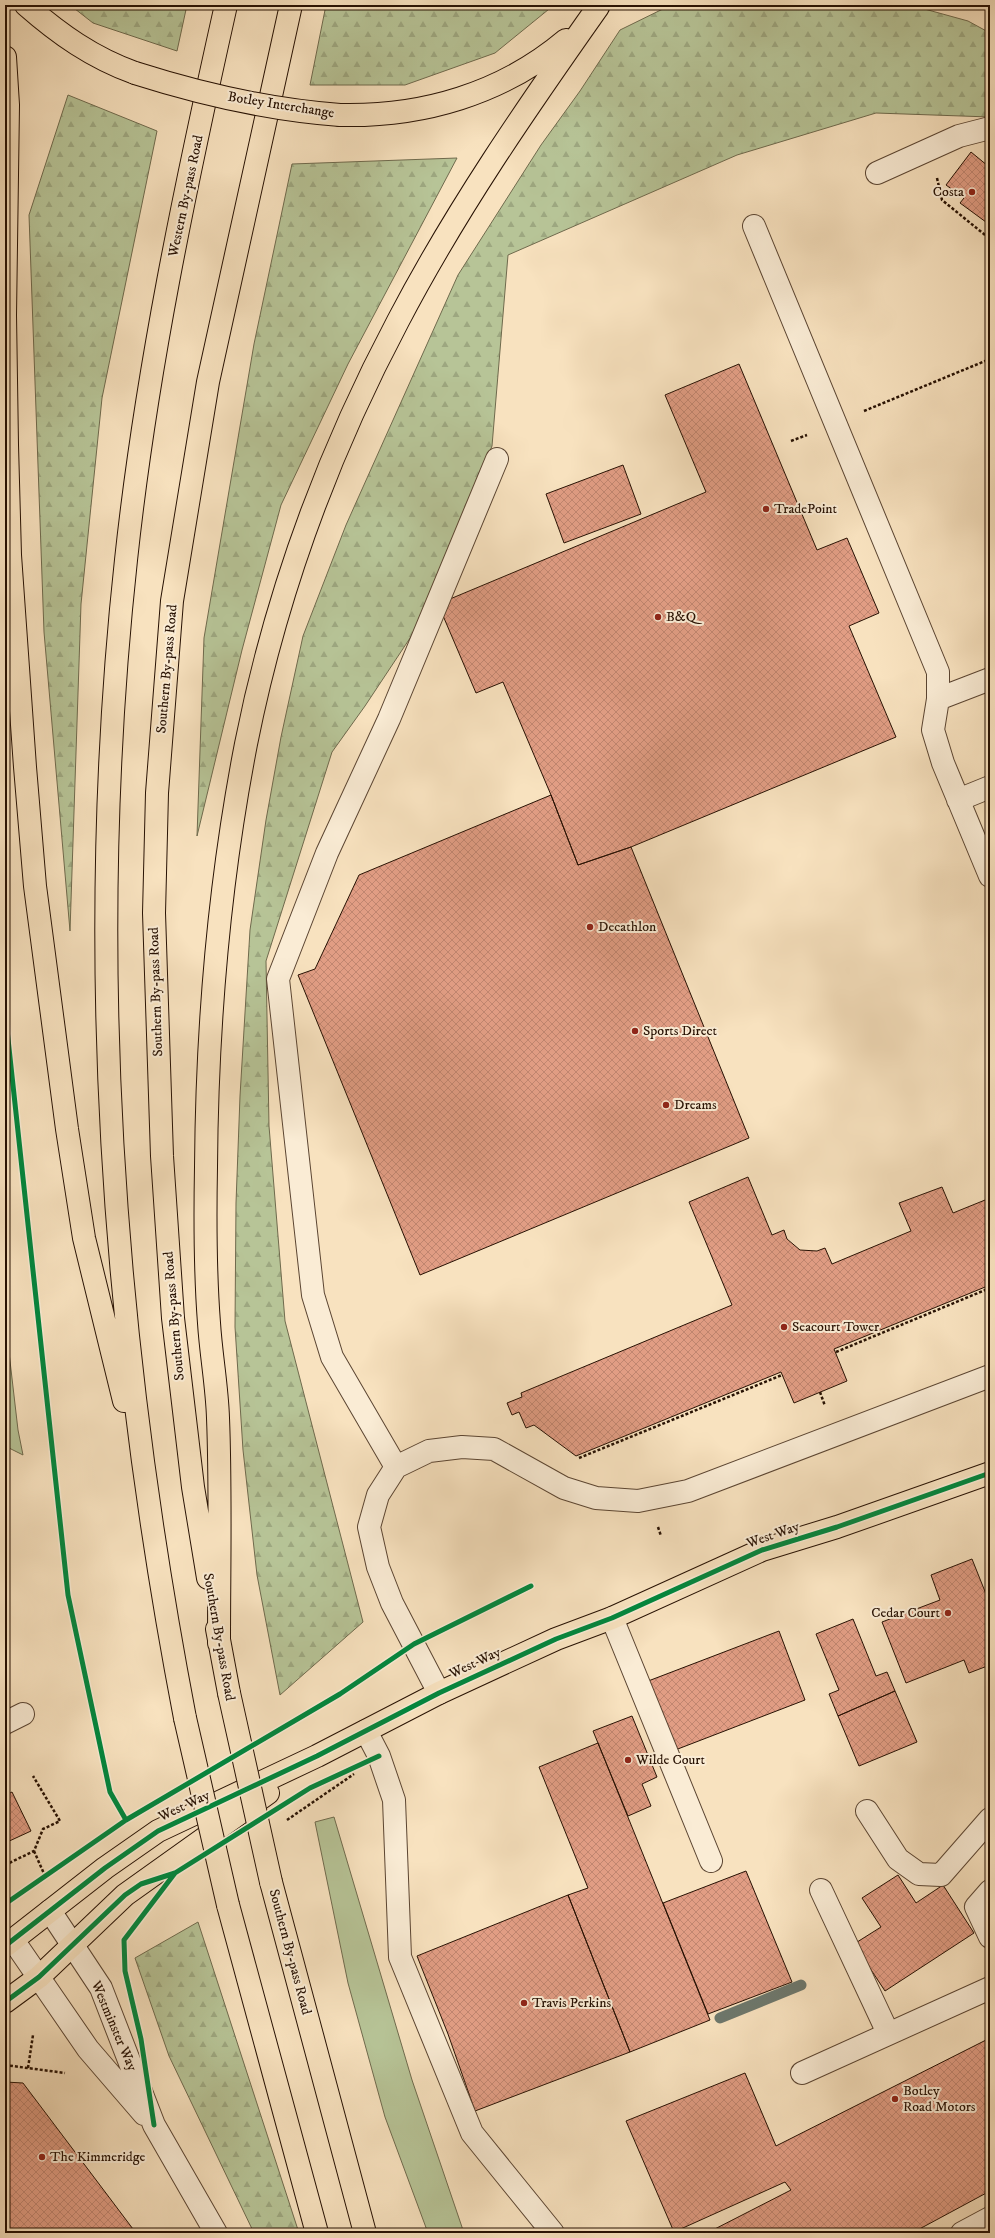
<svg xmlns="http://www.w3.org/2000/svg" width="995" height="2238" viewBox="0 0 995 2238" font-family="'IM FELL DW Pica',serif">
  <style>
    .green { fill: #b7c497; stroke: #6f6a4d }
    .forest { fill: url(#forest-firs); stroke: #6f6a4d }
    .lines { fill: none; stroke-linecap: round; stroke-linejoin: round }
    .stream { stroke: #6e786d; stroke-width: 11 }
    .building { fill: url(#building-cross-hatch); stroke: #271103 }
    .minor-casing { stroke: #5b4532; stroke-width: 24 }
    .major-casing { stroke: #271103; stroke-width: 24 }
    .highway-casing { stroke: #271103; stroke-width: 24 }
    .path { stroke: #271103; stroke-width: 2.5; stroke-dasharray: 3 2; stroke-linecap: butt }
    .minor { stroke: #faecd5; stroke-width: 22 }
    .major { stroke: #f8e2bf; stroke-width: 22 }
    .highway { stroke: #f8e2bf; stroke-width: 22 }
    .highway-bridge-casing { stroke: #271103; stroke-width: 24; stroke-linecap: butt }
    .highway-bridge { stroke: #f8e2bf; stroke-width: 22 }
    .cycleway-casing { stroke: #faecd5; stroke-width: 8 }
    .cycleway { stroke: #00873e; stroke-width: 5 }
    .poi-dot { fill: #8f2418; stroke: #faecd5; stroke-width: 1.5 }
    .labels { text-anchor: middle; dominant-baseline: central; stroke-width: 4; stroke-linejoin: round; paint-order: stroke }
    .street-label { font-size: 14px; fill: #271103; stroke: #faecd5 }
    .poi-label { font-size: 14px; fill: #271103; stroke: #faecd5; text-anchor: start }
  </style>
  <defs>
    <pattern id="forest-firs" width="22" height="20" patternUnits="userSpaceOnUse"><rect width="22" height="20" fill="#b7c497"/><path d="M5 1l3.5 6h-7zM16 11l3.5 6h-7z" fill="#9da780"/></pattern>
    <pattern id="building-cross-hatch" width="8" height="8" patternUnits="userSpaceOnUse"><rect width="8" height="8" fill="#e19d84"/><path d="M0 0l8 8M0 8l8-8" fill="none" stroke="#c18670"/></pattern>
  </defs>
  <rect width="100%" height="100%" fill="#f8e2bf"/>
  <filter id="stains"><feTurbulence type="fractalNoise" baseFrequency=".005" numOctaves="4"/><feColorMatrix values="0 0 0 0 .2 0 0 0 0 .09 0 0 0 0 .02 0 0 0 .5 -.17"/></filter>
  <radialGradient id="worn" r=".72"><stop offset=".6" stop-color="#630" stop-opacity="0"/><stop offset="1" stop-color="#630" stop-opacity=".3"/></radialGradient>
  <!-- green -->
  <path class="green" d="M5,1318L18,1430L23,1455L5,1446Z
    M334,1817L412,2080L464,2233H428L385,2117L348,1983L315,1822Z"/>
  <!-- forest -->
  <path class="forest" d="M70,5H187L177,51L93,23Z
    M326,5H554L495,53L405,85H310Z
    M671,5H910L968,21L990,33V117L876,113L737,155L508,255L492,446L422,620L365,706L332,752L266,961L269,1126L285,1321L363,1622L280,1695L257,1575L243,1450L235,1327L236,1203L240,1096L250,930L266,820L281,737L303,636L346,525L458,275L541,145L580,91L620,30Z
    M68,95L157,131L102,398L81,604L70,931L44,632L29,215Z
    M457,158L348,364L281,505L242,650L197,836L204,638L254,344L292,164Z
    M198,1922L299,2233H254L169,2056L135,1958Z"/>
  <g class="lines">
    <!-- stream -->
    <path class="stream" d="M720,2018L801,1985"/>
  </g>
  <!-- building -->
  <path class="building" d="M971,152L988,166L990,163V225L960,203L964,198L946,185Z
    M739,364L817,550L847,538L879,613L849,626L896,737L631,847L578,865L551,795L503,682L476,693L438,604L706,492L665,395Z
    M623,465L641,514L564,543L546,494Z
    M551,795L578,865L631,847L749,1138L420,1275L298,975L315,969L359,875Z
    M748,1177L772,1235L784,1230L787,1239L800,1250L817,1251L825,1248L832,1264L911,1231L899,1203L942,1187L953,1213L990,1198V1285L834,1349L847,1381L794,1403L781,1372L576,1456L534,1425L526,1428L519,1412L512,1415L507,1403L522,1397L521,1393L732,1305L689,1202Z
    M972,1559L990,1604V1665L969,1673L964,1660L906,1683L882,1622L940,1600L931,1575Z
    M853,1619L876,1676L887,1672L895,1691L838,1716L829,1694L839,1690L816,1634Z
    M779,1631L805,1700L670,1752L643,1683Z
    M895,1691L917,1742L859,1766L838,1716Z
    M632,1716L657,1777L642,1784L651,1806L628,1816L593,1731Z
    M598,1743L710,2020L630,2052L568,1895L588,1888L539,1767Z
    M5,1788L8,1794L12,1792L31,1831L5,1843Z
    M746,1871L792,1982L708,2014L663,1903Z
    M898,1875L916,1903L943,1885L974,1933L885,1991L854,1944L881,1927L862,1898Z
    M568,1895L630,2052L475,2111L448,2034L417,1956Z
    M990,2038V2191L912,2233H707L791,2190L785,2182L674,2232L626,2121L745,2073L776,2146Z
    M5,2082L23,2083L136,2233H5Z"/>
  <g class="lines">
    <!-- minor casing -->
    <g class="minor-casing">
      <path id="minor" d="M877,173L959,136L990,128
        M754,226L938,672V699L933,730L943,763L990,876
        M938,699L990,679
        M958,800L990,787
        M396,1467L332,1357L313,1295L278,979L327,853L389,719L497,459
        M612,1618L711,1861
        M439,1693L392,1603L378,1567L369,1527L378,1495L396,1467L429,1451L462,1447L494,1449L564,1488L596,1498L638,1501L688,1491L990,1376
        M5,1723L23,1714
        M366,1731L379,1756L394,1800L400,1957L472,2133L553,2233
        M867,1811L898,1859L919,1874L941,1875L990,1819
        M821,1890L888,2033
        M990,1891L976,1907L990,1937
        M50,1911L101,1988L154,2125L216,2233
        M13,1940L88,2049L144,2114
        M802,2073L990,1988
        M962,2233L990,2218"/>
    </g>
    <!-- major casing -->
    <g class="major-casing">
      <path id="major" d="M5,1946L105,1868L158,1831L317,1756L439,1693L556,1639L612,1618L762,1550L837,1527L990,1473
        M5,2002L39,1977L125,1895L268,1793"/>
    </g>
    <!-- highway casing -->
    <g class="highway-casing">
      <path id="highway" d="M26,5C59,34 93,58 135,73
        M5,57L8,105L5,315L7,445L10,555L25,767L35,886L67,1129L84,1238L124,1401
        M340,115C422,117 502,94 566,40
        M208,1578L193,1487L173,1318L162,1156L154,913L157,793L172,601L208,382L291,5
        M217,1629L229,1693
        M219,1643C219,1568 221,1493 218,1418C217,1386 211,1355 209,1323C205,1271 205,1219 206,1167C207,1025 219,883 246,744C275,598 328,453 398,321C456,210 526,109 598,7
        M185,1718C112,1338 84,946 126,560C146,373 185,188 226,5
        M271,1882L365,2233
        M228,1905L317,2233"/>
    </g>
    <!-- path -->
    <path class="path" d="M937,178L942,200L990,239
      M864,411L990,359
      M791,441L807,435
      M836,1352L990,1288
      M820,1392L825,1406
      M579,1458L782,1375
      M658,1527L661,1536
      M270,1735L340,1694
      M287,1820L354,1774
      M34,1851L45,1876
      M5,1865L34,1851L43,1829L60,1821L33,1776
      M5,2065L65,2073
      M28,2068L33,2035"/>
    <!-- minor -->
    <use href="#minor" class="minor"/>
    <!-- major -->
    <use href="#major" class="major"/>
    <!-- highway -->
    <use href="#highway" class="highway"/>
    <!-- highway-bridge casing -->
    <g class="highway-bridge-casing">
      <path id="highway-bridge" d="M135,73C201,94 271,110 340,115
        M229,1693L271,1882
        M185,1718L228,1905"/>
    </g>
    <!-- highway-bridge -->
    <use href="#highway-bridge" class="highway-bridge"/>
    <!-- cycleway casing -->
    <g class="cycleway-casing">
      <path id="cycleway" d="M5,1011L68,1595L110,1792L126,1820
        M5,1904L126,1820L340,1694L414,1644L531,1586
        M5,1946L105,1868L158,1831L317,1756L439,1693L556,1639L612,1618L762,1550L837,1527L990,1473
        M5,2002L39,1977L125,1895L141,1884L175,1873L310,1788L379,1756
        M154,2125L141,2039L125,1971L124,1940L175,1873"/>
    </g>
    <!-- cycleway -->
    <use href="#cycleway" class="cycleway"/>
  </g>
  <!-- markers -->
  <g class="poi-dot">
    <circle cx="972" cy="192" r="4"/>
    <circle cx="766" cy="509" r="4"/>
    <circle cx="658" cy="617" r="4"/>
    <circle cx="590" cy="927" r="4"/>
    <circle cx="635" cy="1031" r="4"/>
    <circle cx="666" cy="1105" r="4"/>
    <circle cx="784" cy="1327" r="4"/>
    <circle cx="948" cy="1613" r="4"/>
    <circle cx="628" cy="1760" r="4"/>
    <circle cx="524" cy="2003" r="4"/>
    <circle cx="895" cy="2099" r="4"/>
    <circle cx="42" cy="2157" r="4"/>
  </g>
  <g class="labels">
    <!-- street labels -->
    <g class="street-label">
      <text transform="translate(281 105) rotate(9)">Botley Interchange</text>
      <text transform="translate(186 196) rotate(-78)">Western By-pass Road</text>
      <text transform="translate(167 669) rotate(-85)">Southern By-pass Road</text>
      <text transform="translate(156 992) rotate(-92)">Southern By-pass Road</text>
      <text transform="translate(174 1316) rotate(-95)">Southern By-pass Road</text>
      <text transform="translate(773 1535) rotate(-19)">West Way</text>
      <text transform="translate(219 1637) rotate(80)">Southern By-pass Road</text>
      <text transform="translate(475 1663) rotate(-25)">West Way</text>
      <text transform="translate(184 1806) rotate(-25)">West Way</text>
      <text transform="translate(290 1952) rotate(75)">Southern By-pass Road</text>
      <text transform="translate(114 2026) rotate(67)">Westminster Way</text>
    </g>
    <!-- poi labels -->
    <g class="poi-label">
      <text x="964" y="192" text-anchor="end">Costa</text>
      <text x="774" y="509">TradePoint</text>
      <text x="666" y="617">B&amp;Q</text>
      <text x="598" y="927">Decathlon</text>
      <text x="643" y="1031">Sports Direct</text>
      <text x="674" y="1105">Dreams</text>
      <text x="792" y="1327">Seacourt Tower</text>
      <text x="940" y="1613" text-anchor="end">Cedar Court</text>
      <text x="636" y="1760">Wilde Court</text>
      <text x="532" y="2003">Travis Perkins</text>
      <text x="903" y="2091">Botley<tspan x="903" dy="16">Road Motors</tspan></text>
      <text x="50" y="2157">The Kimmeridge</text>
    </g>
  </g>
  <!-- margin -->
  <rect width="995" height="2238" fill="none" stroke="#f8e2bf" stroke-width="20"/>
  <rect x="6" y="6" width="983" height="2226" fill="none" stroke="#271103" stroke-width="2"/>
  <rect x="10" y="10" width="975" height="2218" fill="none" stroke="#271103"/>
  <rect width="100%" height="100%" filter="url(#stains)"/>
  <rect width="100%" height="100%" fill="url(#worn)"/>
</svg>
